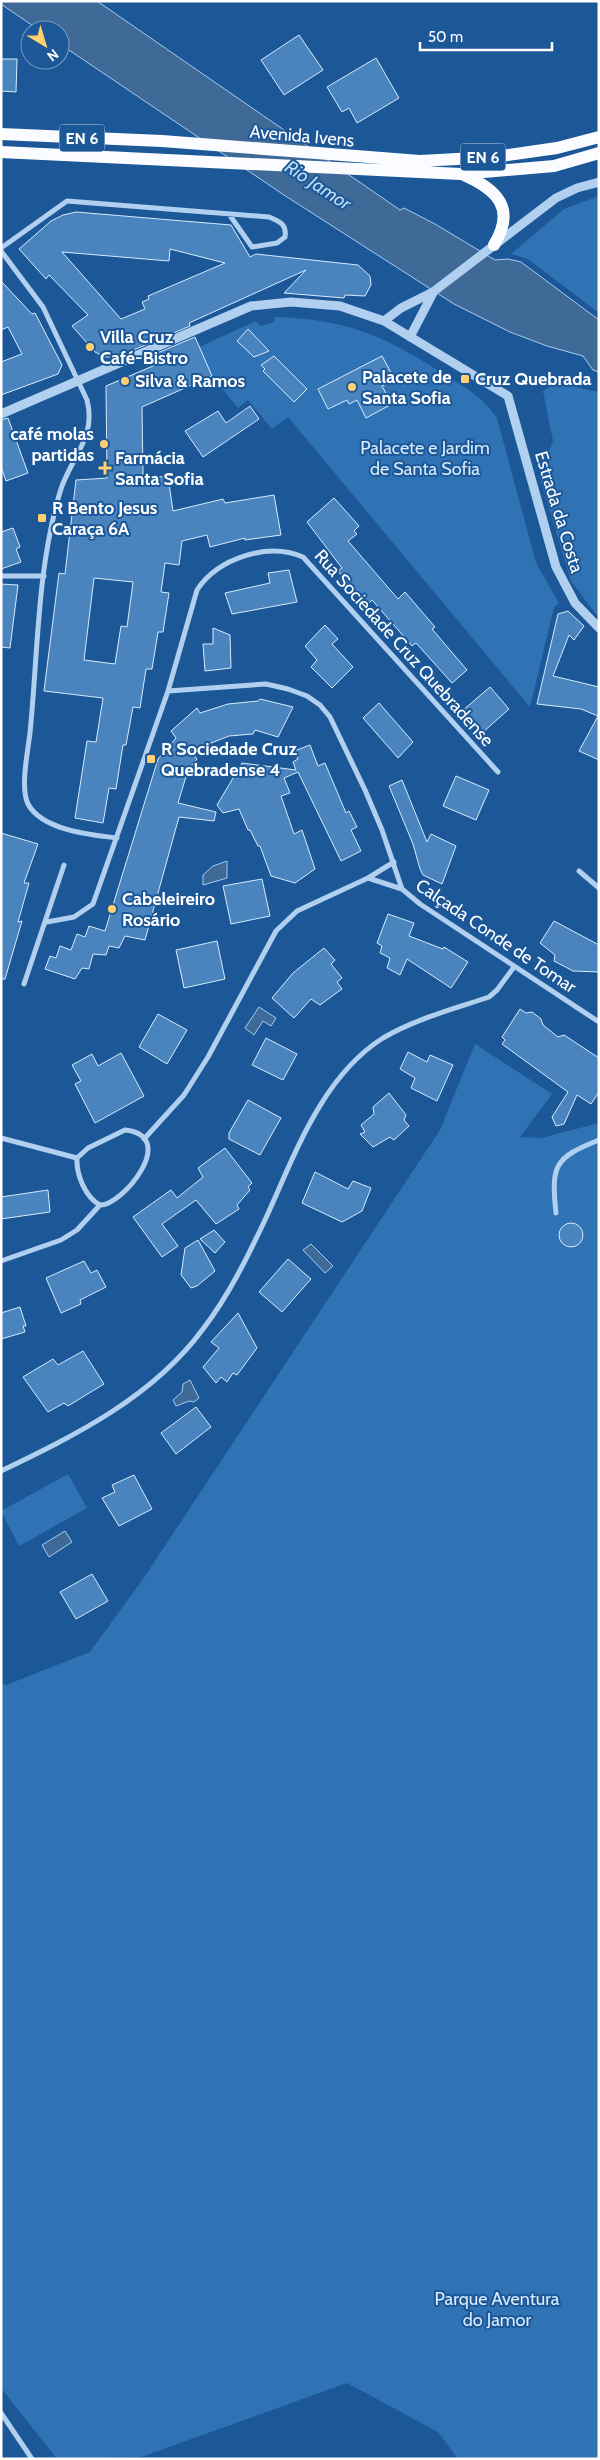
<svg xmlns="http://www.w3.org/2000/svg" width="600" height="2460" viewBox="0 0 600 2460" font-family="Cabin,sans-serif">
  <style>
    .green { fill: #3073b5 }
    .water { fill: #3f6a97; stroke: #a4ccf2 }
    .building { fill: #4a84bf; stroke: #d8eafb; fill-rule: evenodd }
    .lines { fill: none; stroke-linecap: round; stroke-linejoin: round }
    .minor { stroke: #b1d0f0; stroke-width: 5 }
    .tertiary { stroke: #b1d0f0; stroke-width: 9 }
    .primary { stroke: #fafcff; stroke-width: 12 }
    .poi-dot { fill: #ffcf70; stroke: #1c5898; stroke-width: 2 }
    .labels { text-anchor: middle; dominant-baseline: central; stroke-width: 4; stroke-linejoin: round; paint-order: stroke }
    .shield { fill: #1c5898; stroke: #bbcde0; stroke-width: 1 }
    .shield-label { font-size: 16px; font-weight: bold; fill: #fff }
    .street-label { font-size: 18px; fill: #fff; stroke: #1c5898 }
    .poi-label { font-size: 18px; font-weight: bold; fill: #fff; stroke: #1c5898; text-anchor: start }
    .park-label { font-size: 18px; fill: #d8eafb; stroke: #1c5898 }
    .water-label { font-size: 19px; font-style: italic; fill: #bedaf6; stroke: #1c5898 }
  </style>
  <rect width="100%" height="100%" fill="#1c5898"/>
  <!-- green -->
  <path class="green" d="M599,196V313L528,259L511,254L564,209Z
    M275,317C347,319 385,336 445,375C467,389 482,396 497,418L536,563L559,603L554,607L530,707L288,417L272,429L248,400L238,408L212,376L199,347L256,321L261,326L274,322Z
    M557,383L599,392V618L571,581L539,475L553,441L543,391Z
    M475,1044L552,1094L520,1137L541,1138L599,1123V2459H458L438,2432L347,2383L141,2457L57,2459L1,2388V1684L6,1685L90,1652L143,1579L440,1130Z
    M68,1474L87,1508L19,1546L1,1511Z"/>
  <!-- water -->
  <path class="water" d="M1,1H97L400,210L404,208L435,224L495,260L508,259L521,262L599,320V372L593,370L583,356L547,346L510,332L454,304L284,195L60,44V30H39L1,4Z
    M227,861V878L203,885V875L213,866Z
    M259,1007L276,1018L271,1026L263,1021L254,1035L245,1028Z
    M311,1244L333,1266L325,1273L303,1250Z
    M190,1380L199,1398L194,1402L189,1401L176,1406L173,1400L182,1392L183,1384Z
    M65,1531L72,1542L49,1557L42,1545Z"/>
  <!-- building -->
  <path class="building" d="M299,35L323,70L284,95L261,60Z
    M376,58L399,98L357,123L349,108L342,112L327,87Z
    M1,59H17L16,92L1,91Z
    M76,212L231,225L250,257L256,254L358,265L370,276L371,285L365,296L345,295L344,298L284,293L306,270L189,323L190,326L117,357H104L95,352L72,326L88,315L49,275L46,279L19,249L51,221L63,215ZM170,249L225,263L148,296L149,299L142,302L145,309L121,319L62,252L169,261Z
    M1,281L32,314L35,313L62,365L58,374L1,395V362L22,354L8,327L1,330Z
    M248,329L269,351L254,357L237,341Z
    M195,337L212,376L142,407L143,476L168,477L173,511L223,499L225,503L274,495L281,535L245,540V538L210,547L207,535L182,541L179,565L165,563L161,592L169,593L163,632H158L152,669H146L140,708L133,707L126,745H123L116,789L109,788L103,823L75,818L87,741L96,742L103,698L44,691L59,573L65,574L76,480L107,478L106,386L174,357H148ZM94,578L133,582L127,627L121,626L115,664L84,660Z
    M274,356L307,389L294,402L263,371L265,369L261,365Z
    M382,356L395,380L382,386L392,404L366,418L357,400L349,404L347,400L328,409L318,389Z
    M250,406L259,419L203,457L185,431L218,411L226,423Z
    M8,418L28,473L6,481L1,467V420Z
    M334,498L359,526L354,531L357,534L348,541L398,599L405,592L435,627L432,629L467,670L452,683L416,643L412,646L372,600L367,605L338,571L342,568L307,522Z
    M13,528L20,547L16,549L21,562L1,569V532Z
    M289,570L297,602L232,614L225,593L270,583L268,573Z
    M1,584L18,585L10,648L1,647Z
    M568,611L584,626L574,640L569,635L553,676L599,687V760L579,751L598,716L581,709L537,704L558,614Z
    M325,625L338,639L332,644L353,667L332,688L311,667L317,660L305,646Z
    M213,628L230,635L231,668L205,671L203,644H213Z
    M490,687L509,709L482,733L462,711Z
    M260,699L293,707L278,737L255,730L253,734L229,736L191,751L197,759L188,770L178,803L216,812L214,821L179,817L145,940L125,936L119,948L109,946L106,955L93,954L89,969L82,968L75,979L45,969L50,956L56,958L60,946L71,950L77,934L85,937L89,926L105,931L158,759L176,738L171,731L197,708L200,713L228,704L258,701Z
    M379,703L413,742L398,758L363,718Z
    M310,745L318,766L325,763L346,813L349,811L357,827L351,830L361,851L341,861L298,772L284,778L290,793L281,796L294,834L302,830L315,869L295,883L271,876L260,846H258L250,830H248L239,809L223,813L217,805L242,763L296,770L293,762L298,759L294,751Z
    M456,776L489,790L476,820L443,806Z
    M402,780L427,842L431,834L456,846L442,884L423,875L420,869L413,844L389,786Z
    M1,833L38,844L24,883H29L18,922L22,921L5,979H1Z
    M262,879L270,916L231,924L223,886Z
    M388,914L414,923L409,936L443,949L444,947L468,962L451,988L407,959L400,975L387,968L390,958L380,953L382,946L377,943Z
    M554,921L599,945V972L573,971L554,961L555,955L540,943Z
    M217,941L225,979L184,988L176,950Z
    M324,948L335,960L331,964L342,978L337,982L342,989L320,1005L311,999L294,1018L272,998L293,973Z
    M520,1009L526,1013L532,1012L541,1019L543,1025L558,1037L564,1035L599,1058V1092L591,1104L577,1095L564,1124L556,1126L552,1117L568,1092L502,1044L505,1040L502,1037Z
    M158,1014L187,1030L167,1064L139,1047Z
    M266,1038L297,1054L283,1080L252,1065Z
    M408,1052L427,1062L430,1055L453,1065L437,1101L411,1088L415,1078L400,1069Z
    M121,1053L144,1096L95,1123L75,1084L81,1081L72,1065L92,1054L98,1066Z
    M389,1093L406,1115L404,1120L409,1126L394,1140L390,1137L373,1147L360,1134L365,1132L361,1125L374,1114L373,1107Z
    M248,1100L281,1118L260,1155L229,1139V1133Z
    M225,1148L252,1183L248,1187L250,1190L237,1205L239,1209L216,1224L196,1200L162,1224L178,1246L162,1257L133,1217L171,1190L177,1198L203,1177L198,1168Z
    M315,1172L348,1189L353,1181L371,1188L362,1211L342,1222L302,1203Z
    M48,1190L50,1212L1,1219V1197Z
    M559 1235a12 12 0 1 1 24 0a12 12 0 1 1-24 0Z
    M214,1230L225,1242L215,1253L200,1239Z
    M198,1240L215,1271L197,1286L191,1288L181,1275L185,1248Z
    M288,1259L311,1279L282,1312L259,1292Z
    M84,1261L91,1273L97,1270L106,1287L80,1300L81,1304L61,1313L46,1278Z
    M20,1307L26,1326H23L25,1332L1,1339V1313Z
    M238,1313L257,1348L237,1375L233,1373L227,1382L221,1377L216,1383L203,1367L219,1348L211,1342Z
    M83,1351L104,1384L68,1406L64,1403L48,1412L23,1377L53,1359L58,1365Z
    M196,1407L211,1427L176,1454L161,1433Z
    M134,1475L152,1509L119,1526L102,1498L115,1492L112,1485Z
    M92,1574L108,1601L76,1619L60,1592Z"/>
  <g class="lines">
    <!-- minor -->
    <path class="minor" d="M1,248L67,201L269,217C280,222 287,224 285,237L277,243L252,247L229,214
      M1,251L43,307L87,400C97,438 70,458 60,492C37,569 38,653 30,733C28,750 20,788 28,804C42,830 90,835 117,838
      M1,576H44
      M168,691L266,684L288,689L307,696L320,705L330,717L365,790L382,830L402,889L420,904L599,1022
      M579,871L599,888
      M368,878L402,889
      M47,922L74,917L93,904L168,691L197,590C218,558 268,542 303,557L498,772
      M24,984L64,865
      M125,1130C180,1136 122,1206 100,1205C85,1197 76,1174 77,1158L88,1148Z
      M1,1138L77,1158
      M144,1139L184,1095L208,1057L276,931L297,911L368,878L394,862
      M556,1213C551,1165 554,1158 599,1140
      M1,1261L61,1240L77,1230L100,1205
      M1,1471C76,1435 153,1397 203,1329C229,1295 247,1258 265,1220C294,1157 321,1077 383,1038C415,1019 454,1009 489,997L497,990L514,967
      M1,2413L32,2459"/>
    <!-- tertiary -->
    <path class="tertiary" d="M384,321L401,308L433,292L556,198L577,188L599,182
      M410,337L433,293
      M1,414L251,306L291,302L340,306L384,321L508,396L556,567L575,603L599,628"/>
    <!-- primary -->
    <path class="primary" d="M1,134L162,141L420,161L494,157L557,148L599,137
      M1,152L461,174L554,166L599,153
      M464,175C498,190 516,209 494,245"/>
  </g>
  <!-- markers -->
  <g class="poi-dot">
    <circle cx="90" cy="347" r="5"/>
    <rect x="460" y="374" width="10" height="10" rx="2.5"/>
    <circle cx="125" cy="381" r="5"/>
    <circle cx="352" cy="387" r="5"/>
    <circle cx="104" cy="444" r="5"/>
    <path d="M102.5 460.5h5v5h5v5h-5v5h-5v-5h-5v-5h5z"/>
    <rect x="37" y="513" width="10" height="10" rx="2.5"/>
    <rect x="146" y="754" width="10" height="10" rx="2.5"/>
    <circle cx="112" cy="909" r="5"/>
  </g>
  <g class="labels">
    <!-- shield labels -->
    <g class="shield">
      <rect x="59.5" y="124.5" width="45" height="27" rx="4"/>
      <rect x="460.5" y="143.5" width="45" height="27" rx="4"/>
    </g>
    <g class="shield-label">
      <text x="82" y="138">EN 6</text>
      <text x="483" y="157">EN 6</text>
    </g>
    <!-- street labels -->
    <g class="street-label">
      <text transform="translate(302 136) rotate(5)">Avenida Ivens</text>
      <text transform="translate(559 512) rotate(73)">Estrada da Costa</text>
      <text transform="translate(404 648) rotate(48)">Rua Sociedade Cruz Quebradense</text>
      <text transform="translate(496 936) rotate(34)">Calçada Conde de Tomar</text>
    </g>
    <!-- poi labels -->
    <g class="poi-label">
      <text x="100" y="337">Villa Cruz<tspan x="100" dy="21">Café-Bistro</tspan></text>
      <text x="362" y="377">Palacete de<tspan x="362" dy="21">Santa Sofia</tspan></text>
      <text x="475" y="379">Cruz Quebrada</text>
      <text x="135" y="381">Silva &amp; Ramos</text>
      <text x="94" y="434" text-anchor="end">café molas<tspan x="94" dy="21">partidas</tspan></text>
      <text x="115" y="458">Farmácia<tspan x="115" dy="21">Santa Sofia</tspan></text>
      <text x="52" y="508">R Bento Jesus<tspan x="52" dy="21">Caraça 6A</tspan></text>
      <text x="161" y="749">R Sociedade Cruz<tspan x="161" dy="21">Quebradense 4</tspan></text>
      <text x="122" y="899">Cabeleireiro<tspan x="122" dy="21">Rosário</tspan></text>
    </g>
    <!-- park labels -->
    <g class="park-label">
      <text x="425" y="448">Palacete e Jardim<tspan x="425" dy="21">de Santa Sofia</tspan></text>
      <text x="497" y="2299">Parque Aventura<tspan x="497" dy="21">do Jamor</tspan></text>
    </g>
    <!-- water labels -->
    <g class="water-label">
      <text transform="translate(318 185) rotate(33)">Rio Jamor</text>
    </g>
  </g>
  <!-- border -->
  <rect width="600" height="2460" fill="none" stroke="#ffffff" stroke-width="5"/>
  <!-- north arrow -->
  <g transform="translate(45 45) rotate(142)"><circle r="24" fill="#1c5898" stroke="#779bc1"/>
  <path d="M0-4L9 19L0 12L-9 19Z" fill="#ffcf70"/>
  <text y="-8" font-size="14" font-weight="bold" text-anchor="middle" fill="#ffffff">N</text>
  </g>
  <!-- scale -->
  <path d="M420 42v8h132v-8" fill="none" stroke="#ffffff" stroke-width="2.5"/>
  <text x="428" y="42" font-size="15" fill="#ffffff" stroke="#1c5898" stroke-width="4" paint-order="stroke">50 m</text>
</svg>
